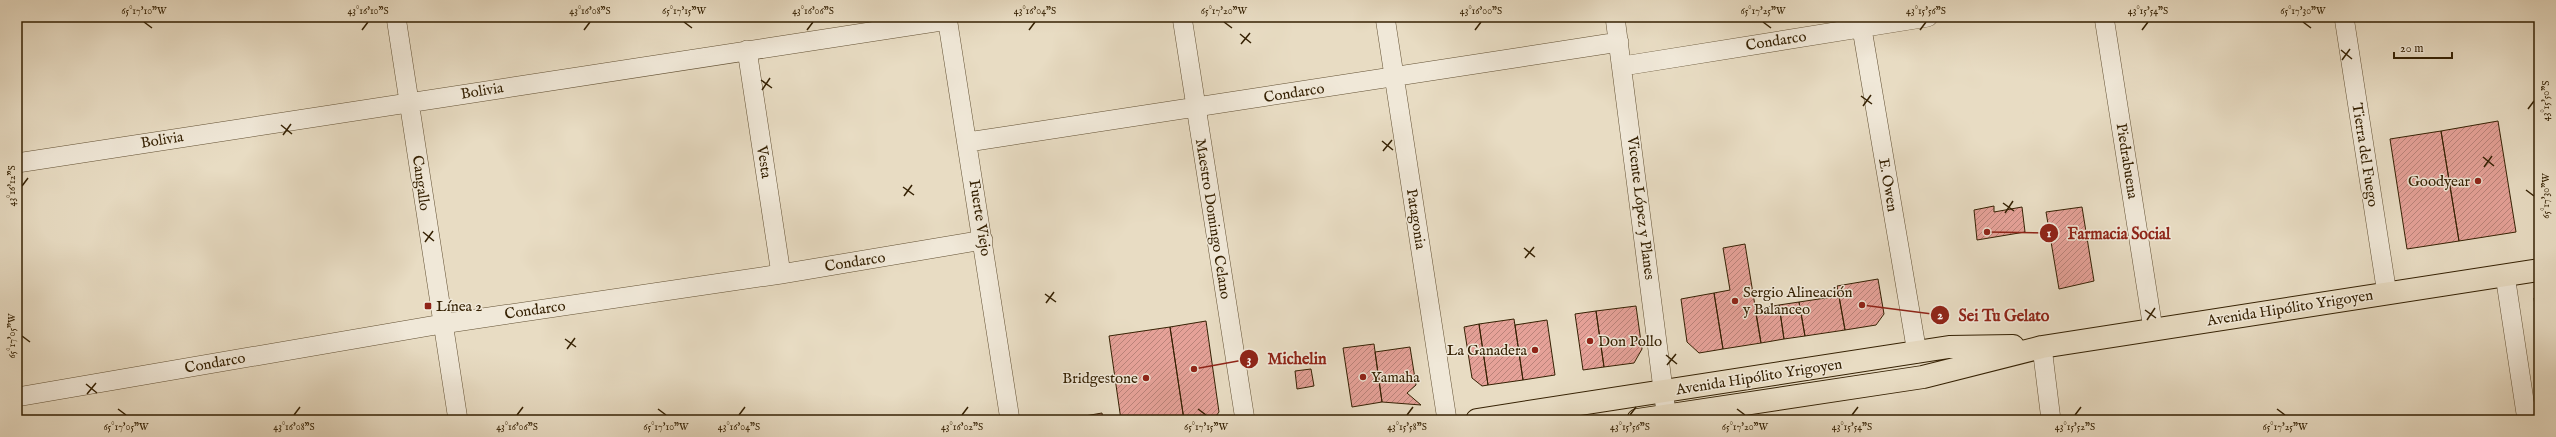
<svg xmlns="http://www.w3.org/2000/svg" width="2556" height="437" viewBox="0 0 2556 437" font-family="'IM FELL English',serif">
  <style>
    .building { fill: url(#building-hatch); stroke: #352103 }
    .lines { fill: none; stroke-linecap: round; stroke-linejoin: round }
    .minor-casing { stroke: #625033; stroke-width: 20 }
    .major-casing { stroke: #352103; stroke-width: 24 }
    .minor { stroke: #f0e8d8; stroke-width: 19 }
    .major { stroke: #e8dcc3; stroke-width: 22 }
    .ticks { fill: none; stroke: #352103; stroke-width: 1.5 }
    .poi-dot { fill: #8f2418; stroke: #f0e8d8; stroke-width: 1.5 }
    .labels { text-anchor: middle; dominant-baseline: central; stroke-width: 3; stroke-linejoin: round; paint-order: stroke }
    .street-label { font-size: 15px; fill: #352103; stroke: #f0e8d8 }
    .poi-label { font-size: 15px; fill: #352103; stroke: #f0e8d8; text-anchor: start }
    .leader { fill: none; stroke: #8f2418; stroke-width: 1.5 }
    .callout-dot { fill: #8f2418; stroke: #f0e8d8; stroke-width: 1.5 }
    .mark-label { font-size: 12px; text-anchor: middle; font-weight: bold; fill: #fff }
    .callout-label { font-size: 16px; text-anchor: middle; font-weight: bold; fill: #8f2418; stroke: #f0e8d8; stroke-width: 3; stroke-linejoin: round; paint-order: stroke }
    .neatline { fill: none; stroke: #352103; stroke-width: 1.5 }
    .ticks-label { font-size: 10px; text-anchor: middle; fill: #352103 }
  </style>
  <defs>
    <pattern id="building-hatch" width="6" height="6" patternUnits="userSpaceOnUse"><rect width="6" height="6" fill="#e5a198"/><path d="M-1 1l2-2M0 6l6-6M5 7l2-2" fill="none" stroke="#ba837a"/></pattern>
  </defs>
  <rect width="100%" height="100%" fill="#e8dcc3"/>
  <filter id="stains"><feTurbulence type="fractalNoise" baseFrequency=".005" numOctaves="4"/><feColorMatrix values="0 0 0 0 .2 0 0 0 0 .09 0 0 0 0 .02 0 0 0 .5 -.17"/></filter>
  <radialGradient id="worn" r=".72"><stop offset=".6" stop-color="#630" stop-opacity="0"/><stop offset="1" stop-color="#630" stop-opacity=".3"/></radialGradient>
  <!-- building -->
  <path class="building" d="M2498,121L2516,232L2459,241L2441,131Z
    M2441,131L2459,241L2407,249L2390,139Z
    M1994,206V212L2022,207L2025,232L1977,240L1974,210Z
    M2082,207L2094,281L2059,289L2046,212Z
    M1745,244L1761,343L1723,349L1714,293L1730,290L1723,248Z
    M1878,279L1884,314L1876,325L1845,330L1837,286Z
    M1714,293L1723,349L1699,353L1687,342L1681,299Z
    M1839,296L1845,330L1805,336L1799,302Z
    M2539,297V321H2537L2534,298Z
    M1799,302L1805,336L1784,339L1779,305Z
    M1779,305L1784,339L1761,343L1755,309Z
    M1636,306L1642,349L1634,363L1604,367L1596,311Z
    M1596,311L1604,367L1583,370L1575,314Z
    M1514,319L1523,380L1488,385L1479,324Z
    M1547,320L1555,375L1523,380L1515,325Z
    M1206,321L1219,412L1213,420H1184L1170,327Z
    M1479,324L1488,385L1482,386L1472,378L1464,327Z
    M1170,327L1184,420H1121L1109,336Z
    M1374,344L1382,402L1352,407L1343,348Z
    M1410,347L1416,385L1407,393L1421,405L1382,402L1375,352Z
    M1311,369L1314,386L1297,389L1295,371Z
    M2536,379H2539V401Z
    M1102,413L1103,420H1062Z"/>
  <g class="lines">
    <!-- minor casing -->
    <g class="minor-casing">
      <path id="minor" d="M396,17L458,420
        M947,17L1010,420
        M1182,17L1245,420
        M1385,17L1447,420
        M1615,17L1667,420
        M1860,17L1917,353
        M2104,17L2153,329
        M2344,17L2387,294
        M747,50L781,274
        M1623,66L1928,17
        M968,142L1619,42
        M17,163L948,20
        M2505,275L2527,420
        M2042,347L2051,420
        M17,397L442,324L781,274L983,240"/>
    </g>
    <!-- major casing -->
    <g class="major-casing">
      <path id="major" d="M1477,420L1949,347L2013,346
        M1638,420L1923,377L2042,347L2539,270"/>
    </g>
    <!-- minor -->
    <use href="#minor" class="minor"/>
    <!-- major -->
    <use href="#major" class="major"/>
  </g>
  <!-- ticks -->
  <path class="ticks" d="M144,22L152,28M684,22L692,28M1224,22L1232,28M1763,22L1771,28M2303,22L2311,28M362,30L368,22M584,30L590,22M807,30L813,22M1029,30L1035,22M1475,30L1481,22M1920,30L1926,22M2142,30L2148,22M1240,34L1251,43M1241,44L1250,33M2341,50L2352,59M2342,60L2350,49M761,80L772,88M762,90L770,78M1861,96L1872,104M1863,106L1871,95M2528,109L2534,101M281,125L292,134M283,135L291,124M1382,141L1393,150M1383,151L1392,140M2483,157L2494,166M2484,167L2492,156M22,186L28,178M903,187L914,195M2526,190L2534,196M904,196L912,185M2003,203L2014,211M2005,213L2013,201M423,232L434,241M425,242L433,231M1524,248L1535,257M1525,258L1534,247M1045,294L1056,302M1046,303L1054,292M2145,310L2156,318M2147,320L2155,308M22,336L30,342M565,339L576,347M567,349L575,338M1666,355L1677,364M1667,365L1676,354M86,384L97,393M87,394L96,383M118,409L126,415M658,409L666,415M1198,409L1206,415M1737,409L1745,415M2277,409L2285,415M294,415L300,407M517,415L523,407M739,415L745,407M962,415L968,407M1407,415L1413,407M1630,415L1636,407M1852,415L1858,407M2075,415L2081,407"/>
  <!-- markers -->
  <g class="poi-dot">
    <circle cx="2478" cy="181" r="4"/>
    <circle cx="1735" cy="301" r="4"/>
    <rect x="424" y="302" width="8" height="8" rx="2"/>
    <circle cx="1590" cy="341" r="4"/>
    <circle cx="1535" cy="350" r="4"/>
    <circle cx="1363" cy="377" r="4"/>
    <circle cx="1146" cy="378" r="4"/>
  </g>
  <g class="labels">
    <!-- street labels -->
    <g class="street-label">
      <text transform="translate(1776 41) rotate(-9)">Condarco</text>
      <text transform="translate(482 91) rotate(-9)">Bolivia</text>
      <text transform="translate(1294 93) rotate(-9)">Condarco</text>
      <text transform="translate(162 140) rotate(-9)">Bolivia</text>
      <text transform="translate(2365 155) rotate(81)">Tierra del Fuego</text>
      <text transform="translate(2127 161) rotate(81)">Piedrabuena</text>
      <text transform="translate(764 162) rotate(81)">Vesta</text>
      <text transform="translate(421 183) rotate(82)">Cangallo</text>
      <text transform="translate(1888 185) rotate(80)">E. Owen</text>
      <text transform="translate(1641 208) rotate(83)">Vicente López y Planes</text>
      <text transform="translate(980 218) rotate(81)">Fuerte Viejo</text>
      <text transform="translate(1213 219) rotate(81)">Maestro Domingo Celano</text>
      <text transform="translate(1416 219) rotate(81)">Patagonia</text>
      <text transform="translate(855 262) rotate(-9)">Condarco</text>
      <text transform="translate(2290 308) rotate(-9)">Avenida Hipólito Yrigoyen</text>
      <text transform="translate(535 310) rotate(-8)">Condarco</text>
      <text transform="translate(215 363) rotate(-10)">Condarco</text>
      <text transform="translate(1759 377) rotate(-9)">Avenida Hipólito Yrigoyen</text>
    </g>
    <!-- poi labels -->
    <g class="poi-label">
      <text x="2470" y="181" text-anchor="end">Goodyear</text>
      <text x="1743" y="292">Sergio Alineación<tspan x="1743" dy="17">y Balanceo</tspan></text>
      <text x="436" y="306">Línea 2</text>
      <text x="1598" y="341">Don Pollo</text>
      <text x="1527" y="350" text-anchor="end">La Ganadera</text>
      <text x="1371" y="377">Yamaha</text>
      <text x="1138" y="378" text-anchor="end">Bridgestone</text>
    </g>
  </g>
  <!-- callouts -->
  <path class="leader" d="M1987 232L2049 233M1862 305L1940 315M1194 369L1249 359"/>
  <g class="callout-dot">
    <circle cx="1987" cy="232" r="4"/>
    <circle cx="1862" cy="305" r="4"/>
    <circle cx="1194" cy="369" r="4"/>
    <circle cx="2049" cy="233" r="10"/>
    <circle cx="1940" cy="315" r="10"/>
    <circle cx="1249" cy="359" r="10"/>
  </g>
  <g class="mark-label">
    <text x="2049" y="237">1</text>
    <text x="1940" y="319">2</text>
    <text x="1249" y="363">3</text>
  </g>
  <g class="callout-label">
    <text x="2119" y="239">Farmacia Social</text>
    <text x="2004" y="321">Sei Tu Gelato</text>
    <text x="1297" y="364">Michelin</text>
  </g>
  <!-- margin -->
  <rect width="2556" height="437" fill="none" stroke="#e8dcc3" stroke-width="44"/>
  <!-- scale -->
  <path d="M2394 52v6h58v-6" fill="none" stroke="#352103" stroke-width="2"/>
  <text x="2400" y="52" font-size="12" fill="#352103" stroke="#f0e8d8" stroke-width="3" paint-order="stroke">20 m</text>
  <rect x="22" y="22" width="2512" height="393" class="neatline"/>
  <g class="ticks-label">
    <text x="144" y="14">65°17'10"W</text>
    <text x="368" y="14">43°16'10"S</text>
    <text x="590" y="14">43°16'08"S</text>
    <text x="684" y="14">65°17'15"W</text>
    <text x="813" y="14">43°16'06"S</text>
    <text x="1035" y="14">43°16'04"S</text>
    <text x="1224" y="14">65°17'20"W</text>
    <text x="1481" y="14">43°16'00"S</text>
    <text x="1763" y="14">65°17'25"W</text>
    <text x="1926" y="14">43°15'56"S</text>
    <text x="2148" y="14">43°15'54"S</text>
    <text x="2303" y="14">65°17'30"W</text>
    <text transform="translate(2545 101) rotate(-90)" y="4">43°15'50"S</text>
    <text transform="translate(11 186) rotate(-90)" y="4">43°16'12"S</text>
    <text transform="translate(2545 196) rotate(-90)" y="4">65°17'30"W</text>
    <text transform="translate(11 336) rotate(-90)" y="4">65°17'05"W</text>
    <text x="126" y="430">65°17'05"W</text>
    <text x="294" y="430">43°16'08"S</text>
    <text x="517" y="430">43°16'06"S</text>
    <text x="666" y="430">65°17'10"W</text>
    <text x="739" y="430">43°16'04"S</text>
    <text x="962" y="430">43°16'02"S</text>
    <text x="1206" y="430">65°17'15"W</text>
    <text x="1407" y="430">43°15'58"S</text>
    <text x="1630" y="430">43°15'56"S</text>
    <text x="1745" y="430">65°17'20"W</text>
    <text x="1852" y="430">43°15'54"S</text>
    <text x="2075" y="430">43°15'52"S</text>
    <text x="2285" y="430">65°17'25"W</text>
  </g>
  <rect width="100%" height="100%" filter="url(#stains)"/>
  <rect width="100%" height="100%" fill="url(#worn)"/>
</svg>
